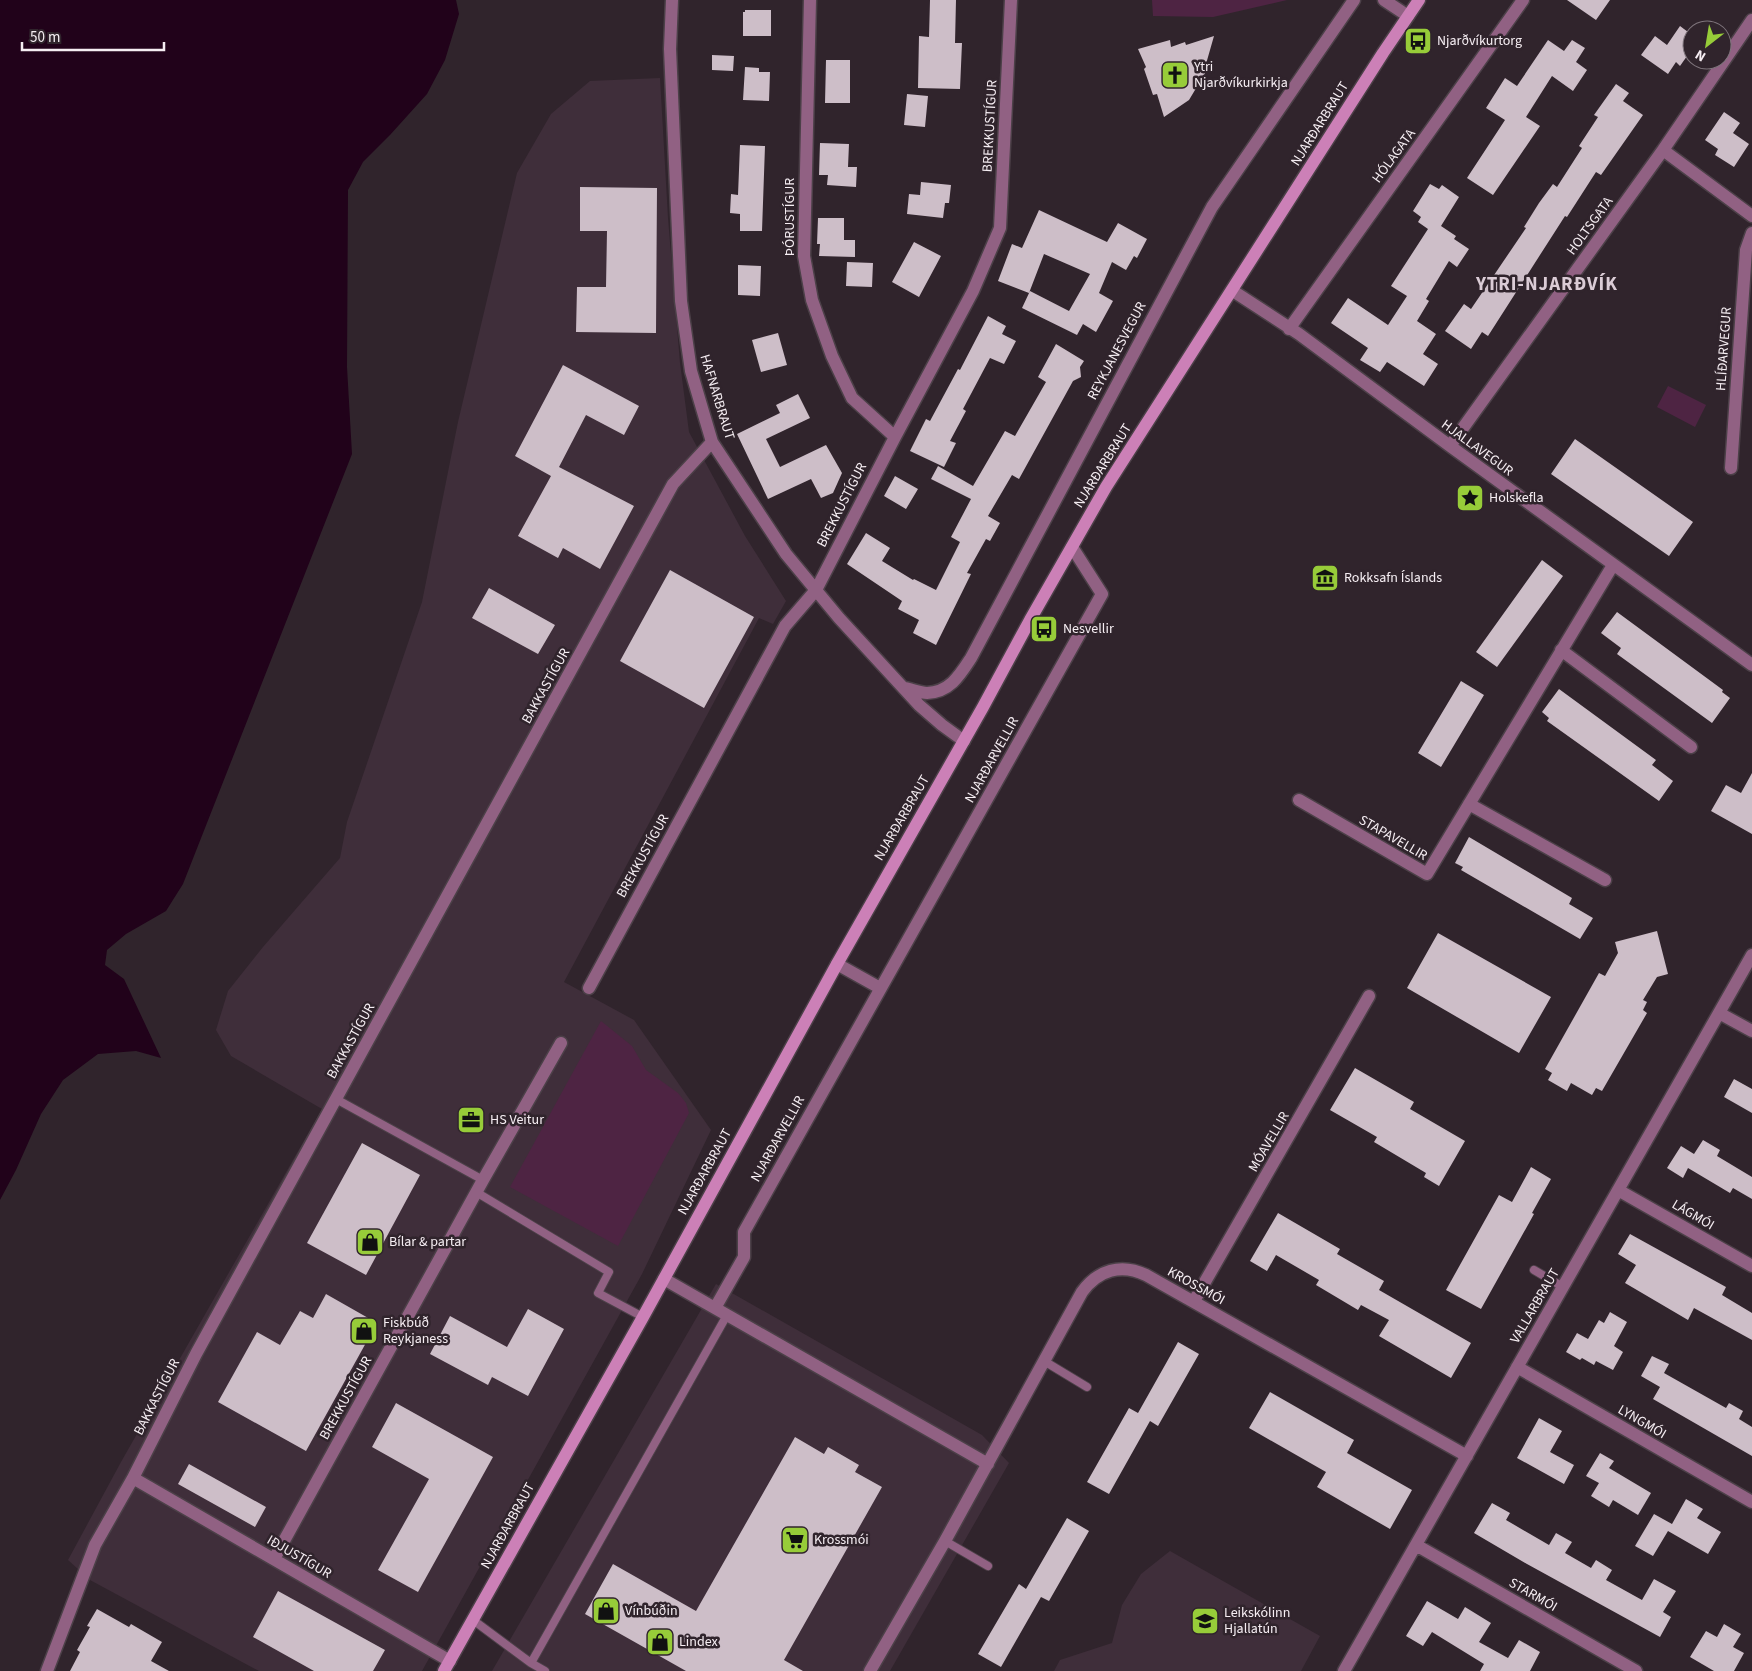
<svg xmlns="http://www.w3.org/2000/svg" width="1752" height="1671" viewBox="0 0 1752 1671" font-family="'Source Sans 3',sans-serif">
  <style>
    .built { fill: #3f2e3a }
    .green { fill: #4e2443 }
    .water { fill: #21021a }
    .building { fill: #cdbec8 }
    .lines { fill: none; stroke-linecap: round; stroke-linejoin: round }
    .lane-casing { stroke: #4c4048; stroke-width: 10 }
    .street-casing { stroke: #4c4048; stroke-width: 15 }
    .secondary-casing { stroke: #4c4048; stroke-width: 15 }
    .lane { stroke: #916183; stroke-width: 8 }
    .street { stroke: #916183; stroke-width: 12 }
    .secondary { stroke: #cc80b7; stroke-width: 12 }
    .labels { text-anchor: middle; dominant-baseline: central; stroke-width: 5; stroke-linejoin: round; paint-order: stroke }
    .poi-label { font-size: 14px; fill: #f6eef3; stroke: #30242c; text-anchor: start }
    .street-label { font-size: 14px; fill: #f6eef3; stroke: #30242c }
    .district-label { font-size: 19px; font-weight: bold; letter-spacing: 1px; fill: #dbccd6; stroke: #30242c }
  </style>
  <rect width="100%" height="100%" fill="#30242c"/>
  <!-- built -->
  <path class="built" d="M660,78L668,218L680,363L689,432L745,536L786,601L773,624L759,618L564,982L634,1020L711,1130L642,1274L422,1671H259L90,1580L68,1560L121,1462L322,1109L231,1056L216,1030L228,991L263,947L340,858L347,822L422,602L458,422L517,173L551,114L590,81Z
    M716,1284L982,1435L1009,1463L890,1671H492Z
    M1170,1551L1320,1636L1301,1671H1054L1060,1660L1112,1643L1122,1605L1141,1574Z"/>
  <!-- green -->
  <path class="green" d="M1152,0H1287L1213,17L1153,16Z
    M1668,386L1706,405L1695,427L1657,407Z
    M601,1021L632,1046L646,1070L678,1093L686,1103L689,1113L618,1246L510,1187Z"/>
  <!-- water -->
  <path class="water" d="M0,0H456L459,14L445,60L427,94L390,135L363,162L348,190L347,367L352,454L183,884L166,911L126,934L107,950L105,965L124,979L161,1058L136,1051L98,1054L63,1080L41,1114L16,1170L0,1200Z"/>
  <!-- building -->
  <path class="building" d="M930,0H956L955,43H962L960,89L918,88L919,36L929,37Z
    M1567,0H1610L1596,20Z
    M745,10H771V36H743V12H745Z
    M1680,26L1692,35V49L1680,66L1676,62L1668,74L1641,55L1655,36L1667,45Z
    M1214,36L1206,64L1210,65L1189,100L1164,117L1157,94L1153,95L1144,69L1146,67L1138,49L1170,40L1171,47L1185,42L1186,45Z
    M1548,40L1564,51L1572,40L1585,48L1576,62L1587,70L1573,91L1552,76L1526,117L1540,126L1493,195L1467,178L1505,120L1486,108L1505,78L1517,86Z
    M712,55L734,56L733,71L712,70Z
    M826,60H850V103H825Z
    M745,67L759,68V72H770L769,101L743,100Z
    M1616,84L1629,93L1623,101L1643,115L1601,175L1596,172L1567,217L1565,216L1488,336L1482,332L1471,349L1445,331L1464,304L1471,309L1526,228L1524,227L1539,203L1553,184L1557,187L1582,148L1579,146L1598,117L1594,115Z
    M907,94L928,96L925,127L904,125Z
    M1724,112L1740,123L1733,133L1749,144L1734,167L1715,155L1718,149L1705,140Z
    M820,143L849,144L848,167H857L856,187L827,185L828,175H819Z
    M740,145L765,146L762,231H740V214L730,213L731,194L738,195Z
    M921,182L951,185L949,203H945L943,218L907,214L909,194L920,195Z
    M1430,184L1439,189L1442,185L1459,197L1441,226L1456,236L1454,239L1469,249L1457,267L1449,261L1426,299L1429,301L1417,321L1436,334L1423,354L1438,364L1424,386L1387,362L1380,372L1360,360L1368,348L1331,323L1348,298L1388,325L1407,296L1391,286L1428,229L1418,222L1421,217L1413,211Z
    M580,187L657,188L656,333L576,332L577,287H606L607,231H580Z
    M1039,210L1107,242L1118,223L1147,239L1137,258L1134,256L1126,270L1112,262L1099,293L1113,301L1096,332L1083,324L1077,335L1022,308L1030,291L1069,311L1090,274L1044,254L1029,293L998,281L1012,244L1022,248Z
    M818,218H844V240H855V257L819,256L820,244H817Z
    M914,242L941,256L919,297L892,282Z
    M847,262L873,263L872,287L846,286Z
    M738,265L761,266L760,296L738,295Z
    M988,316L1006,326L1002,334L1016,341L1004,364L990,358L963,409L966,411L950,441L956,443L944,467L910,451L926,419L930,421L958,369L960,370Z
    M778,333L787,365L761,372L752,340Z
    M1056,344L1084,361L1080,367L1081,377L1073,381L1019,479L1012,475L988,516L1000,523L990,541L986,539L967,573L971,574L936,645L913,633L919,620L898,609L902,601L847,564L866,533L890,548L882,561L913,580L914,579L936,590L960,542L951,537L971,499L931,479L938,466L973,486L1005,431L1015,436L1046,382L1038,377Z
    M563,365L639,406L624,435L586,415L559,467L634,506L600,569L563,548L558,558L518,536L551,476L515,456Z
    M798,394L810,418L766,439L780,467L826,445L842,473L833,493L821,498L811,479L768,499L737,434L780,413L776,405Z
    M1575,439L1693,522L1669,556L1551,474Z
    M895,476L918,489L906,509L884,496Z
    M1542,560L1563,576L1497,667L1476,652Z
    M670,570L754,617L704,708L620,661Z
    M489,588L555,625L538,654L472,618Z
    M1617,612L1723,690L1722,692L1730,698L1712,723L1617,654L1621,648L1601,633Z
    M1461,681L1484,695L1441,767L1418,753Z
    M1559,689L1656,760L1652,765L1673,781L1659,801L1547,721L1549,718L1542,712Z
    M1752,773V834L1711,811L1726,785L1741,793Z
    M1469,837L1572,898L1569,904L1593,918L1580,939L1461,870L1463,867L1455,863Z
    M1657,931L1668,974L1657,977L1643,1000L1647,1002L1643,1010L1647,1013L1602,1091L1596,1088L1592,1095L1571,1083L1567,1091L1548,1080L1552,1073L1545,1069L1599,973L1605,976L1618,953L1615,942Z
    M1438,933L1551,997L1519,1053L1407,988Z
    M1355,1068L1414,1102L1410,1109L1465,1141L1439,1186L1424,1177L1426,1173L1374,1142L1377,1137L1330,1110Z
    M1734,1079L1752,1089V1113L1724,1097Z
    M1703,1140L1720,1150L1717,1156L1752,1177V1199L1733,1188L1730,1193L1688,1168L1683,1178L1667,1168L1681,1146L1694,1154Z
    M362,1143L420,1175L366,1275L307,1243Z
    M1531,1167L1551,1179L1532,1213L1534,1214L1481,1309L1446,1290L1499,1195L1512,1202Z
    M1278,1213L1340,1249L1337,1254L1384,1281L1379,1290L1471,1343L1451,1378L1379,1336L1389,1320L1361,1305L1358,1310L1316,1285L1319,1280L1276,1255L1267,1271L1250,1261Z
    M1630,1234L1726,1287L1722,1295L1752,1313V1340L1694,1308L1688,1320L1625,1283L1636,1265L1618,1254Z
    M326,1294L377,1323L306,1451L218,1402L257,1332L280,1345L300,1311L313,1318Z
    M528,1309L564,1329L528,1396L492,1377L488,1385L430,1354L450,1316L507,1347Z
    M1610,1312L1627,1322L1614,1346L1623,1352L1613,1370L1596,1361L1594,1365L1582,1358L1580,1360L1566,1352L1577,1333L1588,1339L1599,1320L1604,1323Z
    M1178,1342L1199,1354L1158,1426L1150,1421L1109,1494L1087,1482L1129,1408L1138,1413Z
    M1652,1356L1669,1364L1664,1373L1726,1408L1729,1403L1743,1411L1739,1419L1752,1427V1456L1653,1399L1660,1387L1641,1376Z
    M1270,1392L1354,1440L1347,1453L1412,1490L1390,1529L1317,1487L1326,1472L1249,1428Z
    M396,1403L493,1457L418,1592L378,1570L429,1479L372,1447Z
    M1539,1418L1562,1431L1550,1452L1574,1465L1564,1484L1517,1458Z
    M795,1437L824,1454L828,1447L859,1465L855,1472L882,1487L784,1660L803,1671H686L585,1614L613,1564L696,1611Z
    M1600,1453L1614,1461L1609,1468L1651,1493L1638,1515L1613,1500L1609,1507L1591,1496L1599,1483L1586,1476Z
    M189,1464L266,1507L255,1527L178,1484Z
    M1686,1499L1703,1509L1697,1518L1721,1532L1708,1554L1668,1531L1653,1556L1635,1546L1654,1514L1672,1524Z
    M1492,1503L1510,1513L1506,1520L1549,1545L1556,1533L1572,1542L1565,1553L1591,1568L1596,1560L1612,1570L1606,1580L1642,1600L1654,1579L1676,1591L1663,1612L1671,1617L1660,1637L1527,1564L1474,1533Z
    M1067,1518L1089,1531L1049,1601L1041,1597L1001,1667L978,1654L1019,1584L1026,1589Z
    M278,1591L385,1650L373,1671H314L253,1637Z
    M1427,1601L1458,1619L1465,1607L1491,1623L1479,1642L1508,1658L1519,1640L1540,1652L1530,1671H1480L1484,1664L1432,1632L1423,1646L1406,1636Z
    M97,1609L129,1627L131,1624L162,1642L151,1661L169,1671H70L80,1652L77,1650L90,1627L87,1626Z
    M1724,1624L1741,1634L1733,1647L1744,1653L1734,1671H1714L1690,1657L1706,1631L1717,1637Z"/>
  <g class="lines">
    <!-- lane casing -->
    <g class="lane-casing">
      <path id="lane" d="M336,1099L483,1180
        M476,1192L609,1272L598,1293L643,1317
        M1534,1270L1563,1287
        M1044,1361L1087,1387
        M945,1541L988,1566
        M473,1620L531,1663L545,1671
        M531,1663L727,1315"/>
    </g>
    <!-- street casing -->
    <g class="street-casing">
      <path id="street" d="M672,0L670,49L681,301L691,371L712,442L786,554L839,618L919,705L942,725L964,741
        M810,0L804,256L812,300L832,356L852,398L895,437
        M1384,0L1408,16
        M1663,150L1752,216
        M1233,291L1299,334L1450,446L1752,665
        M1289,329L1523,0
        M1450,446L1663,150L1752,20
        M1731,468L1746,250L1752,233
        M1561,650L1691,747
        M904,688C911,689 920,693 927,693C950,692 960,675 971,658L1212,207L1354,0
        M1299,800L1427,874L1613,565
        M1469,804L1605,880
        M837,964L880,988
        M589,988L785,626L816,590L895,437L973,291L1000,228L1011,0
        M1719,1013L1752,1031
        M1618,1190L1752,1266
        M664,1279L988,1464
        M1194,1301L1369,996
        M715,1308L744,1257V1232L1102,594L1072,547
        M1517,1367L1752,1502
        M133,1478L450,1661
        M1416,1545L1636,1671
        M274,1559L483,1180L561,1043
        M47,1671L95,1545L133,1478L196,1354L673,484L712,442
        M870,1671L945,1541L1082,1292C1098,1270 1121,1263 1146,1275L1467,1456
        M1344,1671L1752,955"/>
    </g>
    <!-- secondary casing -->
    <g class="secondary-casing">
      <path id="secondary" d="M444,1671L643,1317L837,964L983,707L1030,620L1106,487L1383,53L1419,0"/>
    </g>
    <!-- lane -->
    <use href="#lane" class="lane"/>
    <!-- street -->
    <use href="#street" class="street"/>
    <!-- secondary -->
    <use href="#secondary" class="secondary"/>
  </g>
  <!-- icons -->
  <defs>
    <g id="bus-square" transform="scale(1.4375)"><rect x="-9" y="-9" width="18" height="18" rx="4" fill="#97cc39" stroke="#30242c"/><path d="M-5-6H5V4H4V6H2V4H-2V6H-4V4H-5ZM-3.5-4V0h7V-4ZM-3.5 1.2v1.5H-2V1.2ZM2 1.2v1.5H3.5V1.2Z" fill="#111"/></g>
    <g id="church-square" transform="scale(1.4375)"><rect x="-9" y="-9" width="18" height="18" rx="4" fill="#97cc39" stroke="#30242c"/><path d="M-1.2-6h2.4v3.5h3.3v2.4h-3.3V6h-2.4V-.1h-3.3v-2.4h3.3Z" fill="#111"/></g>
    <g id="sight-square" transform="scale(1.4375)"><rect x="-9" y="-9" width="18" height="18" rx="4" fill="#97cc39" stroke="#30242c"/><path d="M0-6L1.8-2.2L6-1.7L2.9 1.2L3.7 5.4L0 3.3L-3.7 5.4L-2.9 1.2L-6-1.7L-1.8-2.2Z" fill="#111"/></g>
    <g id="museum-square" transform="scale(1.4375)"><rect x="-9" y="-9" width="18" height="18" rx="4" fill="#97cc39" stroke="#30242c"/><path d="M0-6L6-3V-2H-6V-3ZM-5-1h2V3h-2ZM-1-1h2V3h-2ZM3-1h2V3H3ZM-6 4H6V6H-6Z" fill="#111"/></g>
    <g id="office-square" transform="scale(1.4375)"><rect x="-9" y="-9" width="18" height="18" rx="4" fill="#97cc39" stroke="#30242c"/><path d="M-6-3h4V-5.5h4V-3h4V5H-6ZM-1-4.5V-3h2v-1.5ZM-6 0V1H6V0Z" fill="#111"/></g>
    <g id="shop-square" transform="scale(1.4375)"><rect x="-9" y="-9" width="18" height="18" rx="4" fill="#97cc39" stroke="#30242c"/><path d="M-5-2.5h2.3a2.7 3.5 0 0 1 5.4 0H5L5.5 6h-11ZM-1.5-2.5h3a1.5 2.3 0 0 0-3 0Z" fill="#111"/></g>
    <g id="supermarket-square" transform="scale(1.4375)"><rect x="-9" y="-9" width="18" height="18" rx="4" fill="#97cc39" stroke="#30242c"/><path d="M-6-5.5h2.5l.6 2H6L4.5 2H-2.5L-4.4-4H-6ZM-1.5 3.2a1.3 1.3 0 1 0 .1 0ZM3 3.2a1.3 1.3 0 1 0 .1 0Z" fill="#111"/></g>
    <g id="school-square" transform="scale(1.4375)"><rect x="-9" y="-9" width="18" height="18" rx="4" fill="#97cc39" stroke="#30242c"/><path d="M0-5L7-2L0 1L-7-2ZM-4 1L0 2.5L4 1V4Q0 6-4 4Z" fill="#111"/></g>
  </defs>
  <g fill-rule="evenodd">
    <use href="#bus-square" x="1418" y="41"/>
    <use href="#church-square" x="1175" y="75"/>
    <use href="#sight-square" x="1470" y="498"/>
    <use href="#museum-square" x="1325" y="578"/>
    <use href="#bus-square" x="1044" y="629"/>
    <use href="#office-square" x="471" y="1120"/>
    <use href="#shop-square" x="370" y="1242"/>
    <use href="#shop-square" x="364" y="1331"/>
    <use href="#supermarket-square" x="795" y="1540"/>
    <use href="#shop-square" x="606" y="1611"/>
    <use href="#school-square" x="1205" y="1621"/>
    <use href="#shop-square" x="660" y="1642"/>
  </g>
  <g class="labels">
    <!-- poi labels -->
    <g class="poi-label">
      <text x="1437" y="41">Njarðvíkurtorg</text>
      <text x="1194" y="67">Ytri<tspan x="1194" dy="16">Njarðvíkurkirkja</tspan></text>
      <text x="1489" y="498">Holskefla</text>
      <text x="1344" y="578">Rokksafn Íslands</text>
      <text x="1063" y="629">Nesvellir</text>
      <text x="490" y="1120">HS Veitur</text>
      <text x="389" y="1242">Bílar &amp; partar</text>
      <text x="383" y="1323">Fiskbúð<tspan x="383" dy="16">Reykjaness</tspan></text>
      <text x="814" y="1540">Krossmói</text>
      <text x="625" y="1611">Vínbúðin</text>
      <text x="1224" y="1613">Leikskólinn<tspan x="1224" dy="16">Hjallatún</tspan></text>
      <text x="679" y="1642">Lindex</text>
    </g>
    <!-- street labels -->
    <g class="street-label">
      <text transform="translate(1320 124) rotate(-58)">NJARÐARBRAUT</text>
      <text transform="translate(990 126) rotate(-87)">BREKKUSTÍGUR</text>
      <text transform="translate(1394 156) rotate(-54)">HÓLAGATA</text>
      <text transform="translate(790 217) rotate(-90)">ÞÓRUSTÍGUR</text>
      <text transform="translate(1590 226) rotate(-54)">HOLTSGATA</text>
      <text transform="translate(1724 349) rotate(-86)">HLÍÐARVEGUR</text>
      <text transform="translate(1117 351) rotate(-62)">REYKJANESVEGUR</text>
      <text transform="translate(717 397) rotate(73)">HAFNARBRAUT</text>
      <text transform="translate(1477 448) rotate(36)">HJALLAVEGUR</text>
      <text transform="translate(1103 466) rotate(-58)">NJARÐARBRAUT</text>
      <text transform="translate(842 505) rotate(-63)">BREKKUSTÍGUR</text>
      <text transform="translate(546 686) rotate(-61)">BAKKASTÍGUR</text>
      <text transform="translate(992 760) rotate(-61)">NJARÐARVELLIR</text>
      <text transform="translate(902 818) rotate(-60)">NJARÐARBRAUT</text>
      <text transform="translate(1393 838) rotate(30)">STAPAVELLIR</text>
      <text transform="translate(643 856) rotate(-61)">BREKKUSTÍGUR</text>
      <text transform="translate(351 1041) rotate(-61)">BAKKASTÍGUR</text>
      <text transform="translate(778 1139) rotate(-61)">NJARÐARVELLIR</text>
      <text transform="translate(1269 1142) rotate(-60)">MÓAVELLIR</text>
      <text transform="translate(705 1172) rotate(-61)">NJARÐARBRAUT</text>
      <text transform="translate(1693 1215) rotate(30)">LÁGMÓI</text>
      <text transform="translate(1196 1286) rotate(29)">KROSSMÓI</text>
      <text transform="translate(1535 1306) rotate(-60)">VALLARBRAUT</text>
      <text transform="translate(157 1397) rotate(-63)">BAKKASTÍGUR</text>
      <text transform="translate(346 1398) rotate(-61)">BREKKUSTÍGUR</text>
      <text transform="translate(1642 1422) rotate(30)">LYNGMÓI</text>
      <text transform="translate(508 1526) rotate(-61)">NJARÐARBRAUT</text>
      <text transform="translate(299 1557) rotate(30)">IÐJUSTÍGUR</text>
      <text transform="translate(1533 1595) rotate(30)">STARMÓI</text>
    </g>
    <!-- district labels -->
    <g class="district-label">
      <text x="1547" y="284">YTRI-NJARÐVÍK</text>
    </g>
  </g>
  <!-- north arrow -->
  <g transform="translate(1707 45) rotate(211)"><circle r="24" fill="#30242c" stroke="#7f757c"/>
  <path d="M0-4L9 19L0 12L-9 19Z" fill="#97cc39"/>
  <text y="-8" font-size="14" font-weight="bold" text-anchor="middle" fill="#f6eef3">N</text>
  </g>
  <!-- scale -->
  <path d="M22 42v8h142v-8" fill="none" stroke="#f6eef3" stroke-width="2.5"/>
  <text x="30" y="42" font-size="15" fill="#f6eef3" stroke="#30242c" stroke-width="4" paint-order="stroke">50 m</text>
</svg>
